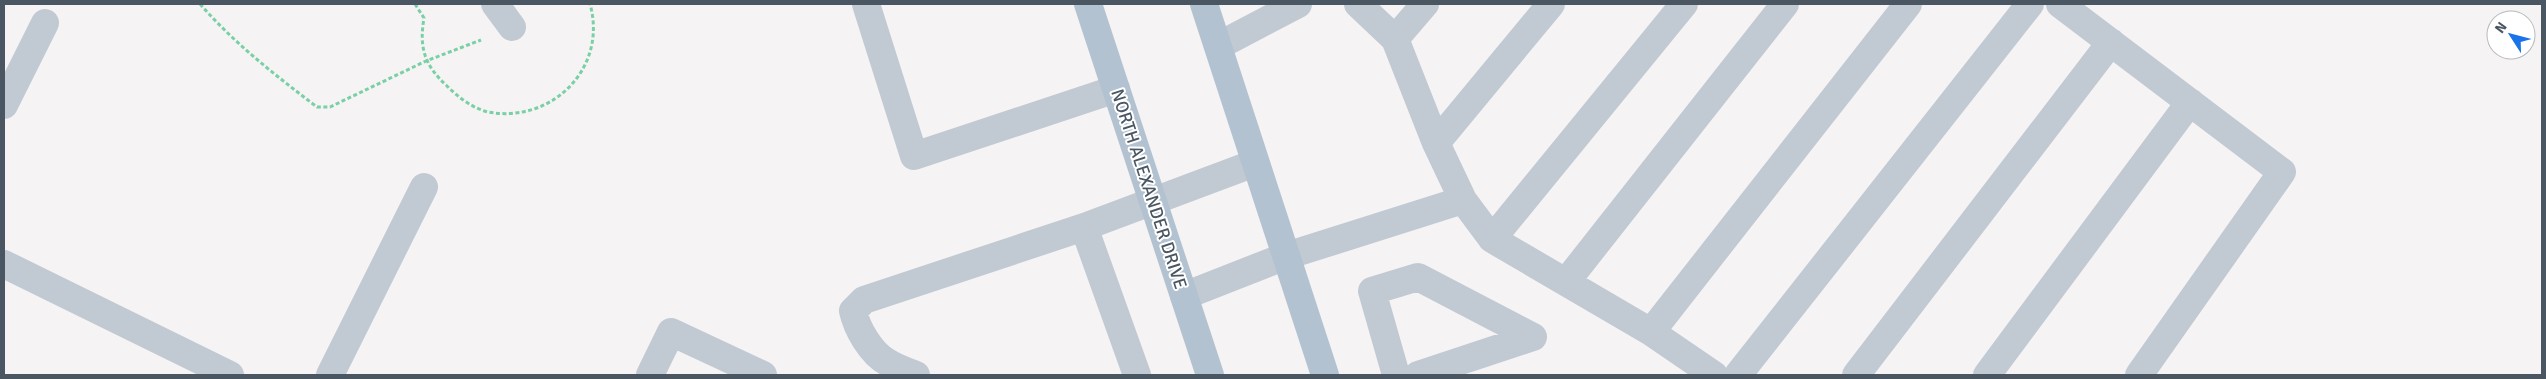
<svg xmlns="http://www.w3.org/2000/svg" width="2546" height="379" viewBox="0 0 2546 379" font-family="Signika,sans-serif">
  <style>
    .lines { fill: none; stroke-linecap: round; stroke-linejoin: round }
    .path { stroke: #7ad0a6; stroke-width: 3; stroke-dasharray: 4 2.5; stroke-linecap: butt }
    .minor { stroke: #c1cad2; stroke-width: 28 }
    .major { stroke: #b3c2d1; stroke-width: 28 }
    .labels { text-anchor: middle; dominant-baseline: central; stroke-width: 4; stroke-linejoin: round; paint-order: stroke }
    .street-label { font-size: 18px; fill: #4a5661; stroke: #fff }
  </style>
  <rect width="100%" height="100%" fill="#f5f3f3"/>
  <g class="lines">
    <!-- path -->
    <path class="path" d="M200,4C235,44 275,75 317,107H330L426,61L481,40
      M415,4L424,18C419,47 424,65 447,86C458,97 472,108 488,112C552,124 608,68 590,4"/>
    <!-- minor -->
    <path class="minor" d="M495,4L512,27
      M866,4L914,156L1116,89
      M1358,4L1395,39L1436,143L1463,200
      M2060,4L2282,172L2139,375
      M1395,39L1425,4
      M1218,46L1298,4
      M4,105L45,23
      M1436,143L1551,4
      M1084,227L1137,375
      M1492,239L1684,4
      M4,264L230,375
      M1566,282L1785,4
      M1184,296L1286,256L1463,200L1492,239L1651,332L1714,375
      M1651,332L1908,4
      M330,375L424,187
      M650,375L671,332L763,375
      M916,375C906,371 896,368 887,362C871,353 857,329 853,311L864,300L1084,227L1255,163
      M1396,375L1372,291L1418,277L1533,337L1418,375
      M1738,375L2030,4
      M1856,375L2111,42
      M1987,375L2190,102"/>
    <!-- major -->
    <path class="major" d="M1088,4L1210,375
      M1204,4L1325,375"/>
  </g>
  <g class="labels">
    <!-- street labels -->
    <g class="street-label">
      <text transform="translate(1149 189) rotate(72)">NORTH ALEXANDER DRIVE</text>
    </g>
  </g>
  <!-- border -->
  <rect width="2546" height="379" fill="none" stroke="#4a5661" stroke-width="10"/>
  <!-- north arrow -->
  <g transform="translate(2511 35) rotate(306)"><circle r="24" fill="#ffffff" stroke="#b7bbc0"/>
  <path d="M0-4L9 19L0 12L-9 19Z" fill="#1a73e8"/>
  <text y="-8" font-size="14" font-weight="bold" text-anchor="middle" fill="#4a5661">N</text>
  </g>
</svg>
